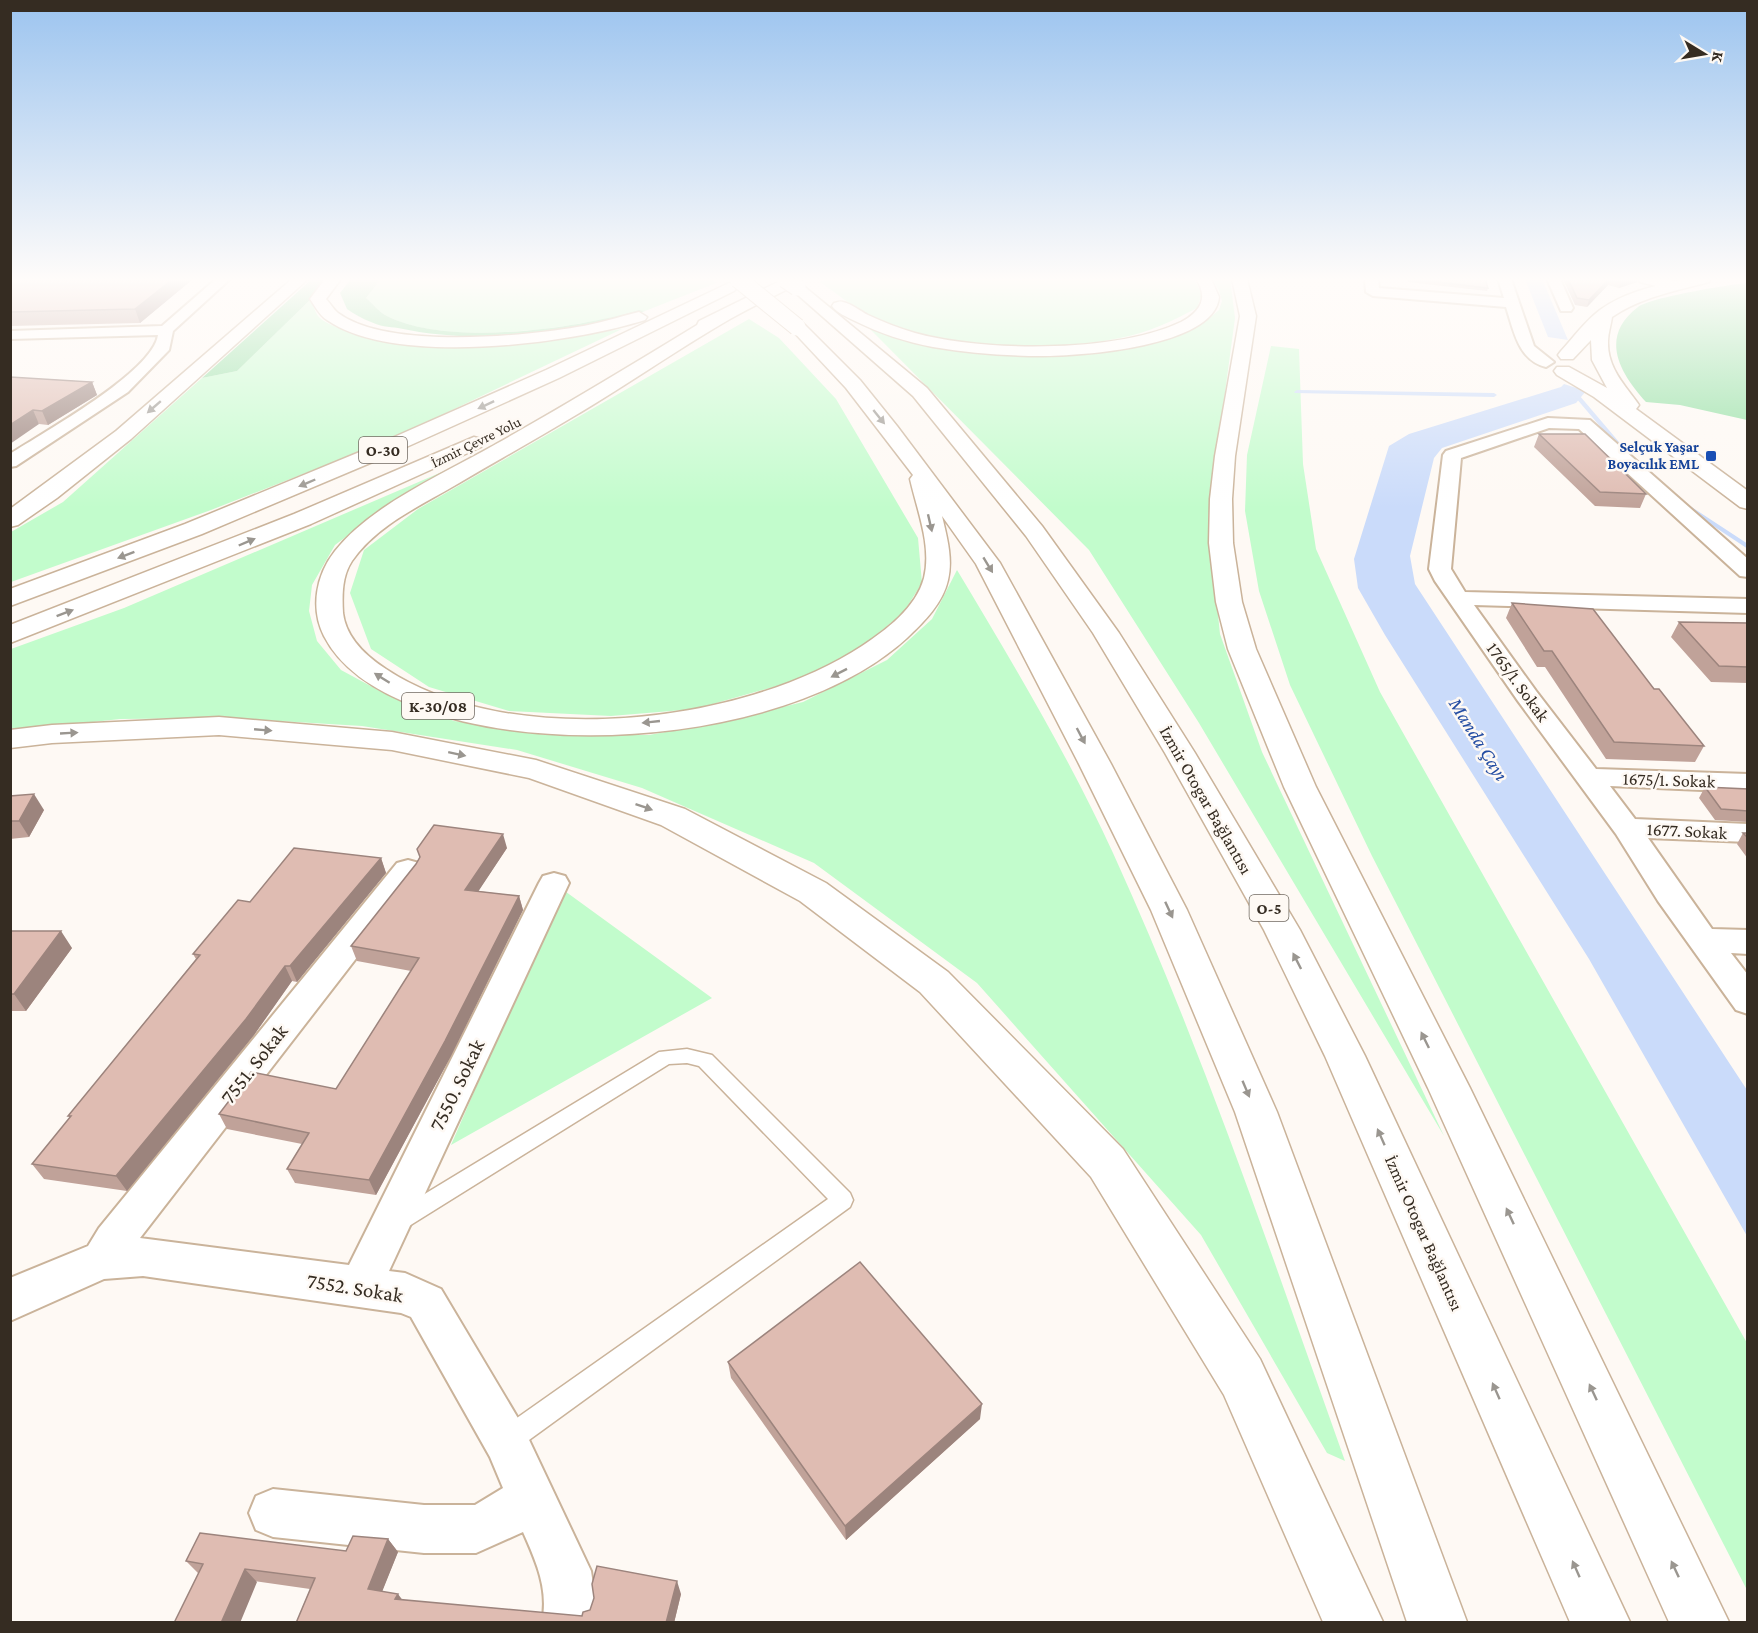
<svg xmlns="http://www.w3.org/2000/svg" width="1758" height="1633" viewBox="0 0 1758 1633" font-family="'Crimson Pro',serif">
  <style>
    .green { fill: #c2fccc }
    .forest { fill: #90dfa1 }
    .water { fill: #cadbfa }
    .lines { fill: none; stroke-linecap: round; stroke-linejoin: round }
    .stream { fill: #cadbfa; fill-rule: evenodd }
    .service-casing { stroke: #cab39a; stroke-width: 3 }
    .minor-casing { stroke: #cab39a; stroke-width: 4 }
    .tertiary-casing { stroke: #cab39a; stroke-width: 3 }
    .secondary-casing { stroke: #cab39a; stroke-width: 3 }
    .motorway-casing { stroke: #cab39a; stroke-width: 3 }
    .service { fill: #fff; fill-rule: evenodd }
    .minor { fill: #fff; fill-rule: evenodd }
    .tertiary { fill: #fff; fill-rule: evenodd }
    .secondary { fill: #fff; fill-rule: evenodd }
    .motorway { fill: #fff; fill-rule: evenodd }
    .motorway-bridge-casing { stroke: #cab39a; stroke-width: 19; stroke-linecap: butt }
    .motorway-bridge { stroke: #fff; stroke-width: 17 }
    .wall { fill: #c0a299 }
    .shaded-wall { fill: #9c847d }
    .building { fill: #dfbcb2; stroke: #9c847d; stroke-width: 1.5 }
    .oneway { fill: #9a9690 }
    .transit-dot { fill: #1a4fb4; stroke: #fef9f4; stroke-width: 2 }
    .labels { text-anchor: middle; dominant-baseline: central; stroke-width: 5; stroke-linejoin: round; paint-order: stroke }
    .far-street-label { font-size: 15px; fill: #352c22; stroke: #fef9f4 }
    .far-transit-label { font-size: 15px; font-weight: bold; fill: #164399; stroke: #fef9f4; text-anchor: end }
    .shield { fill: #fef9f4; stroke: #716a61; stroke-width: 1.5 }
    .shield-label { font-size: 16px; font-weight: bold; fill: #352c22 }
    .street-label { font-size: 18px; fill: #352c22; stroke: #fef9f4 }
    .water-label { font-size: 20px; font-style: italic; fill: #244da3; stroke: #fef9f4 }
    .near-street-label { font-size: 21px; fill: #352c22; stroke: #fef9f4 }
  </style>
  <rect width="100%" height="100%" fill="#fef9f4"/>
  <!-- green -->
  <path class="green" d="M381,279H713L716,283L645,311L639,310C576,329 446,347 387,316C379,312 372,304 366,298Z
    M825,279H1194L1202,294L1197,308C1172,321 1148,333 1120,338C1054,352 929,350 869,316C852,306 836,293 820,282Z
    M1212,279H1230L1235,318L1208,519L1220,634L1262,752L1444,1136L1199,723L1089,550L868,327L889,335L1021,354L1182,333L1207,320L1219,310L1222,301L1219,290Z
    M311,299C313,304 315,312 318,316C343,345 492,347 530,343C561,340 591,333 622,329L387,441L211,510L11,582V532L63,502L202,378L237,371Z
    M749,319L779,338L836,399L918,538L922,583L903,613L854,653L798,680L695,709L611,716L509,711L429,687L371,649L350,593L364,550L418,509Z
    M1271,346L1299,349L1303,464L1316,549L1380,692L1747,1343V1590L1372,856L1290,685L1259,591L1245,511L1247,455Z
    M463,463L383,509L335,545L312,585L309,611L317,641L341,670L378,690L454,721L546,735H649L726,721L803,702L887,660L932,619L957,570C1012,662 1068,755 1113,853C1203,1050 1272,1257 1345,1461L1327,1453L1201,1235L977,983L814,863L642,788L517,750L362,726L229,718L120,719L11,731V649L124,608Z
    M562,889L712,998L451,1145Z"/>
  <!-- forest -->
  <path class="forest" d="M312,279H328L311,299L237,371L202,378Z
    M351,279H381L366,298C373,304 380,313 387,316C448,347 575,329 639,310L645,311C568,336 478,345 398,328C389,327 379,326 371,322C363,319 354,314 347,309L340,293Z
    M1747,283V420L1680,405L1646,402C1619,372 1599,337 1638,307C1652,297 1728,285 1747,283Z"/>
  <!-- water -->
  <path class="water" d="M1525,279H1542L1568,340L1548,337Z
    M1564,384L1586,391L1576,403L1442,448L1434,458L1410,556L1415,584L1747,1090V1236L1589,959L1385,635L1358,588L1354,559L1389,446L1409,434L1561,387Z"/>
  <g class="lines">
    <!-- stream -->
    <path class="stream" d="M1570,389H1574L1625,449V451H1621L1570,391Z
      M1297,390L1494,393L1497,395L1494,397L1295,393L1294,392Z
      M1683,504H1687L1748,544V549L1683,506Z"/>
    <!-- service casing -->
    <g class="service-casing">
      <path id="service" d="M687,1049L712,1055L850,1193L853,1200L850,1207L518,1448L509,1451L500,1448L497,1439L500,1430L828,1199L699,1066L687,1063L669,1064L409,1226L402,1229L395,1226L391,1219L395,1212L659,1052Z"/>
    </g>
    <!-- minor casing -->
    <g class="minor-casing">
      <path id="minor" d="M216,279H230L173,331L169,350L128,392L16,466L10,467V454C44,432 153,372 158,335L10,339V331L162,326Z
        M1365,279H1378L1379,288L1504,298L1498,279H1511L1534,346L1554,362L1546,367C1518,360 1514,331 1506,307L1373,296L1366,292Z
        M1547,279H1560L1573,308L1571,311H1561Z
        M1548,418L1590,420L1748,559V577L1740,576L1579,429L1549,428L1461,458L1451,569L1465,592L1748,599V613L1474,605L1536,691L1596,769L1748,774V792L1610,786L1635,819L1748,824V842L1648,838L1712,929L1748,930V954L1731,953L1748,975V1014L1736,1010L1658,901L1616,834L1518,701L1435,581L1429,569L1443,455L1446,451Z
        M408,860L419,863L423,870L419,877L140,1238L349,1265L539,883L543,876L554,873L565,876L569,883L389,1271L405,1273L441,1289L522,1425L591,1571L597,1611L594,1622H542C549,1590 536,1561 523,1532L476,1553H424L273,1537L256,1530L249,1513L256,1496L273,1489L424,1505H475L503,1488L490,1457L411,1317L401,1313L143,1276L104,1279L10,1321V1278L88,1246L99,1228L397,863Z"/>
    </g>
    <!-- tertiary casing -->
    <g class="tertiary-casing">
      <path id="tertiary" d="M1638,279H1667L1677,282L1680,285L1672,290L1640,282Z"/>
    </g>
    <!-- secondary casing -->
    <g class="secondary-casing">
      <path id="secondary" d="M1684,279H1711L1709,282C1675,291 1642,297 1612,317C1611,325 1608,333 1608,341C1607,368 1625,385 1639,405L1636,409L1748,491V509L1740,507L1594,397L1557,375L1554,371L1557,367H1569L1607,388L1592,360L1591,340L1573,359H1561L1558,355L1561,351C1573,338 1585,321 1600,310C1625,292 1654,286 1684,279Z"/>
    </g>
    <!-- motorway casing -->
    <g class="motorway-casing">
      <path id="motorway" d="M292,279H308L131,439L57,498L18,525L10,527V509L116,431Z
        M325,279H341L326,299C330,303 333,309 338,313C386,349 519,337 577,327C598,324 618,317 639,312L647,317L645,320C569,344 395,367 327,320C320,316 315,306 310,299Z
        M784,279H803L800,283L927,388L1042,526L1119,633L1195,753L1300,930L1365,1056L1630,1622H1570L1325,1056L1264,930L1165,753L1093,633L1026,536L913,396L790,288C770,298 750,308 730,319C678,349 628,384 576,415C536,439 495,462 454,486C418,507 376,526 352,561C342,576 342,595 343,613C346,638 366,656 386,669C509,751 742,725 862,646C886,630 916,608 924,578C932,546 917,510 910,479L913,475L846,388L789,327L797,322L803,323L860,380L897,426L1000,563L1111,764L1187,910L1277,1112L1467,1622H1407L1235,1112L1151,910L1079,764L976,564L942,516C947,537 953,559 948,580C943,603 924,622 907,638C798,738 555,760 420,708C382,694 343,673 324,636C310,608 316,575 335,551C371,505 445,473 496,444C564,406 630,366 697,325L699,321Z
        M1196,279H1211L1219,297C1215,347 1080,356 1042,356C1006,356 969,353 933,347C906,342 879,333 855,321C847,317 837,313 832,306L834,303C839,302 839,301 843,302C852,304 860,311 868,315C883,322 898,328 915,333C983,352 1116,353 1181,322C1200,312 1209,298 1196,279Z
        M1232,279H1247L1256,316L1235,456L1232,499L1233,543L1242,602L1256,649L1316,787L1470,1088L1729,1622H1669L1428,1088L1284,787L1228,649L1216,602L1209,543L1210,499L1215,456L1240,316Z
        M729,283L734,285L737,288L734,291L559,378L382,458L202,534L10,606V589L185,524L367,449L546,370Z
        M474,437L481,439L484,443L481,447L311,524L10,643V625L294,514Z
        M219,717L392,732L536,760L685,809L826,883L948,972L1123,1149L1260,1359L1383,1622H1323L1224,1395L1091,1177L920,992L800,901L661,825L529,778L392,750L219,735L52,743L10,748V730L52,725Z"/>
    </g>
    <!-- service -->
    <use href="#service" class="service"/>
    <!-- minor -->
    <use href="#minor" class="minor"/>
    <!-- tertiary -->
    <use href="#tertiary" class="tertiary"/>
    <!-- secondary -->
    <use href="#secondary" class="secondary"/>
    <!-- motorway -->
    <use href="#motorway" class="motorway"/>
    <!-- motorway-bridge casing -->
    <g class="motorway-bridge-casing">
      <path id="motorway-bridge" d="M738,279L797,327
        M785,279L797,287"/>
    </g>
    <!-- motorway-bridge -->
    <use href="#motorway-bridge" class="motorway-bridge"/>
  </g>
  <!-- wall -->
  <path class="wall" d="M10,279H193L140,323L10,326Z
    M1399,279H1485L1488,288L1487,291L1408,282V280Z
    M1563,279H1638L1637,282L1619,288L1608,285L1587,307L1575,305Z
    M10,377L92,382L97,395L48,425L39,424Z
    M1539,434L1646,494L1640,508L1595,506L1534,447Z
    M1512,603L1654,689L1704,746L1695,762L1606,759L1545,667H1537L1506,618Z
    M1679,622L1748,623V683L1711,682L1671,637Z
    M1705,787L1748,789V822L1715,820L1699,798Z
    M10,796L44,810L29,837L10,839Z
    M1743,833H1748V859L1737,844Z
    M507,848L478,891L519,896L523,910L451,1056L376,1195L295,1183L287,1169L302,1144L227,1129L219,1114L336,1089L411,971L357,961L351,946L416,864L420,857L417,849Z
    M381,858L386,873L297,982L292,981L254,1035L127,1191L44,1179L32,1164L70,1117L68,1116L196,959L193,954L250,902Z
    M10,931L72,948L26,1011H10Z
    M728,1362L980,1419L846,1540L731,1378Z
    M388,1539L398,1552L382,1591L402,1600L582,1616L681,1594L674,1623H296L310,1589L198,1573L186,1561L346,1551Z"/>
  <!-- shaded-wall -->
  <path class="shaded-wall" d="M173,279H193L140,323L135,309Z
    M1609,279H1610L1608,285L1587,307L1589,300Z
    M1626,279H1638L1637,282L1619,288L1622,281Z
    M92,382L97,395L48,425L42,411Z
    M33,410L39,424L10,444V425Z
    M34,794L44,810L29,837L19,821Z
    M503,834L507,848L470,904L465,890Z
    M381,858L386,873L297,982L290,966Z
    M519,896L523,910L451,1056L376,1195L369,1180Z
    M61,931L72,948L26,1011L14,994Z
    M285,966L292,981L254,1035L127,1191L116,1176Z
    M982,1404L980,1419L846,1540L845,1526Z
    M388,1539L398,1552L378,1602L368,1589Z
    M245,1569L257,1582L240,1623H221Z
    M677,1581L681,1594L674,1623H666Z
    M398,1594L407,1606L395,1599Z"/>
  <!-- building -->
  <path class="building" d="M10,279H173L135,309L10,312Z
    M1412,279H1485L1488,288Z
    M1568,279H1609L1589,300L1577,298Z
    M10,377L92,382L42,411L33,410L10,425Z
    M1539,434H1585L1646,494L1600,492Z
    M1512,603L1593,609L1654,689H1659L1704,746L1614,742L1552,651H1544Z
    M1679,622L1748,623V667L1719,666Z
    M1705,787L1748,789V811L1721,809Z
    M34,794L19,821H10V796Z
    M434,825L503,834L465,890L519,896L445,1041L369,1180L287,1169L309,1133L219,1114L251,1072L336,1089L419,958L351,946L416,864L420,857L417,849Z
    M1743,833H1748V838Z
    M294,848L381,858L290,966H285L246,1019L116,1176L32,1164L71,1116H68L200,955L193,954L238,900L250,902Z
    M10,931H61L14,994H10Z
    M860,1262L982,1404L845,1526L728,1362Z
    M200,1533L346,1551L353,1536L388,1539L368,1589L398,1594L395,1599L582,1616L583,1612L590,1610L594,1598L592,1584L597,1566L677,1581L666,1623H296L315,1578L245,1569L221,1623H174L203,1564L186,1561Z"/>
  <!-- one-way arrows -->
  <defs><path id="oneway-solid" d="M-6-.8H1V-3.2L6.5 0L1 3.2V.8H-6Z" transform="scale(1.5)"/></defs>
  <g class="oneway">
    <use href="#oneway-solid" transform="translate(486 405) rotate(155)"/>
    <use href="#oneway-solid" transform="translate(154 407) rotate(139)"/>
    <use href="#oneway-solid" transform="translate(879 417) rotate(51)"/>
    <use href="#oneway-solid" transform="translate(307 483) rotate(157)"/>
    <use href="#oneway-solid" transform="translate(930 523) rotate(77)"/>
    <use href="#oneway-solid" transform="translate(247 542) rotate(-23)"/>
    <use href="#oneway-solid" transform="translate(126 555) rotate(159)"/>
    <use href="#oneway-solid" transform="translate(988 565) rotate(59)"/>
    <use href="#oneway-solid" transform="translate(65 613) rotate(-21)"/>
    <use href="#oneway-solid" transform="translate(839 673) rotate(153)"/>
    <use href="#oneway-solid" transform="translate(382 678) rotate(-148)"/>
    <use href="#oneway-solid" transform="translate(651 722) rotate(174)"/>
    <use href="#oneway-solid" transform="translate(263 730) rotate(5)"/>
    <use href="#oneway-solid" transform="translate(69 733) rotate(-3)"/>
    <use href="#oneway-solid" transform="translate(1081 736) rotate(62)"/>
    <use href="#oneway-solid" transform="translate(457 754) rotate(12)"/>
    <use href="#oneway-solid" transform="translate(644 807) rotate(19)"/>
    <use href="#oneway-solid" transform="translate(1169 910) rotate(65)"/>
    <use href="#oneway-solid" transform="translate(1297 961) rotate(-117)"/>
    <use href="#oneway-solid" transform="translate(1425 1040) rotate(-116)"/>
    <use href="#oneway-solid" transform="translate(1246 1089) rotate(67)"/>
    <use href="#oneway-solid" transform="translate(1381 1137) rotate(-114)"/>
    <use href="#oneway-solid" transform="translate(1510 1216) rotate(-115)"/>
    <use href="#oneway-solid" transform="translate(1496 1391) rotate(-114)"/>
    <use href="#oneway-solid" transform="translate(1593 1392) rotate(-115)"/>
    <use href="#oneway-solid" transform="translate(1576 1569) rotate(-114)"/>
    <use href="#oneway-solid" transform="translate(1675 1569) rotate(-115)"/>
  </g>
  <!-- sky -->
  <linearGradient id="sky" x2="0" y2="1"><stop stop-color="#9cc4ef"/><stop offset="0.55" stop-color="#fffcfa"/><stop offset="1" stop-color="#fffcfa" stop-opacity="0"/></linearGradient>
  <rect width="1758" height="508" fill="url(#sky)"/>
  <!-- markers -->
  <rect class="transit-dot" x="1705" y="450" width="12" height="12" rx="3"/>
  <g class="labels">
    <!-- far-street labels -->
    <g class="far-street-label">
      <text transform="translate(476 442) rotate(-26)">İzmir Çevre Yolu</text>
    </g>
    <!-- far-transit labels -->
    <g class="far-transit-label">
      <text x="1699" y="447">Selçuk Yaşar<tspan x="1699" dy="17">Boyacılık EML</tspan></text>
    </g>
    <!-- shield labels -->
    <g class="shield">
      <rect x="359" y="437" width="48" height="26" rx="4.5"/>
      <rect x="402" y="693" width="72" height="26" rx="4.5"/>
      <rect x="1249.5" y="895" width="39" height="26" rx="4.5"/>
    </g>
    <g class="shield-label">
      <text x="383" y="450">O-30</text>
      <text x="438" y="706">K-30/08</text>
      <text x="1269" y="908">O-5</text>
    </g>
    <!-- street labels -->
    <g class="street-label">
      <text transform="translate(1518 682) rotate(54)">1765/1. Sokak</text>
      <text transform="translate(1669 780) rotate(2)">1675/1. Sokak</text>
      <text transform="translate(1206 800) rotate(60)">İzmir Otogar Bağlantısı</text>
      <text transform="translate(1687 831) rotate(3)">1677. Sokak</text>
      <text transform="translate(1424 1233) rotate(66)">İzmir Otogar Bağlantısı</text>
    </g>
    <!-- water labels -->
    <g class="water-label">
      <text transform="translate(1479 739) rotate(58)">Manda Çayı</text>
    </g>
    <!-- near-street labels -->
    <g class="near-street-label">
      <text transform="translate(254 1064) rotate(-52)">7551. Sokak</text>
      <text transform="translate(457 1085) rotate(-64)">7550. Sokak</text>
      <text transform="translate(355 1288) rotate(9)">7552. Sokak</text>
    </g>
  </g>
  <!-- border -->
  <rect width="1758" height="1633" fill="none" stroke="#352c22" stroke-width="24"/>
  <!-- north arrow -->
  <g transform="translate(1704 54) rotate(101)" stroke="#fef9f4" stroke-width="4.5" paint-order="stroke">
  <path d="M0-4.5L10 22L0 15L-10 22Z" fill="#352c22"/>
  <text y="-9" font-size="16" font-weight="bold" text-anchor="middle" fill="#352c22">K</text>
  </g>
</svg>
